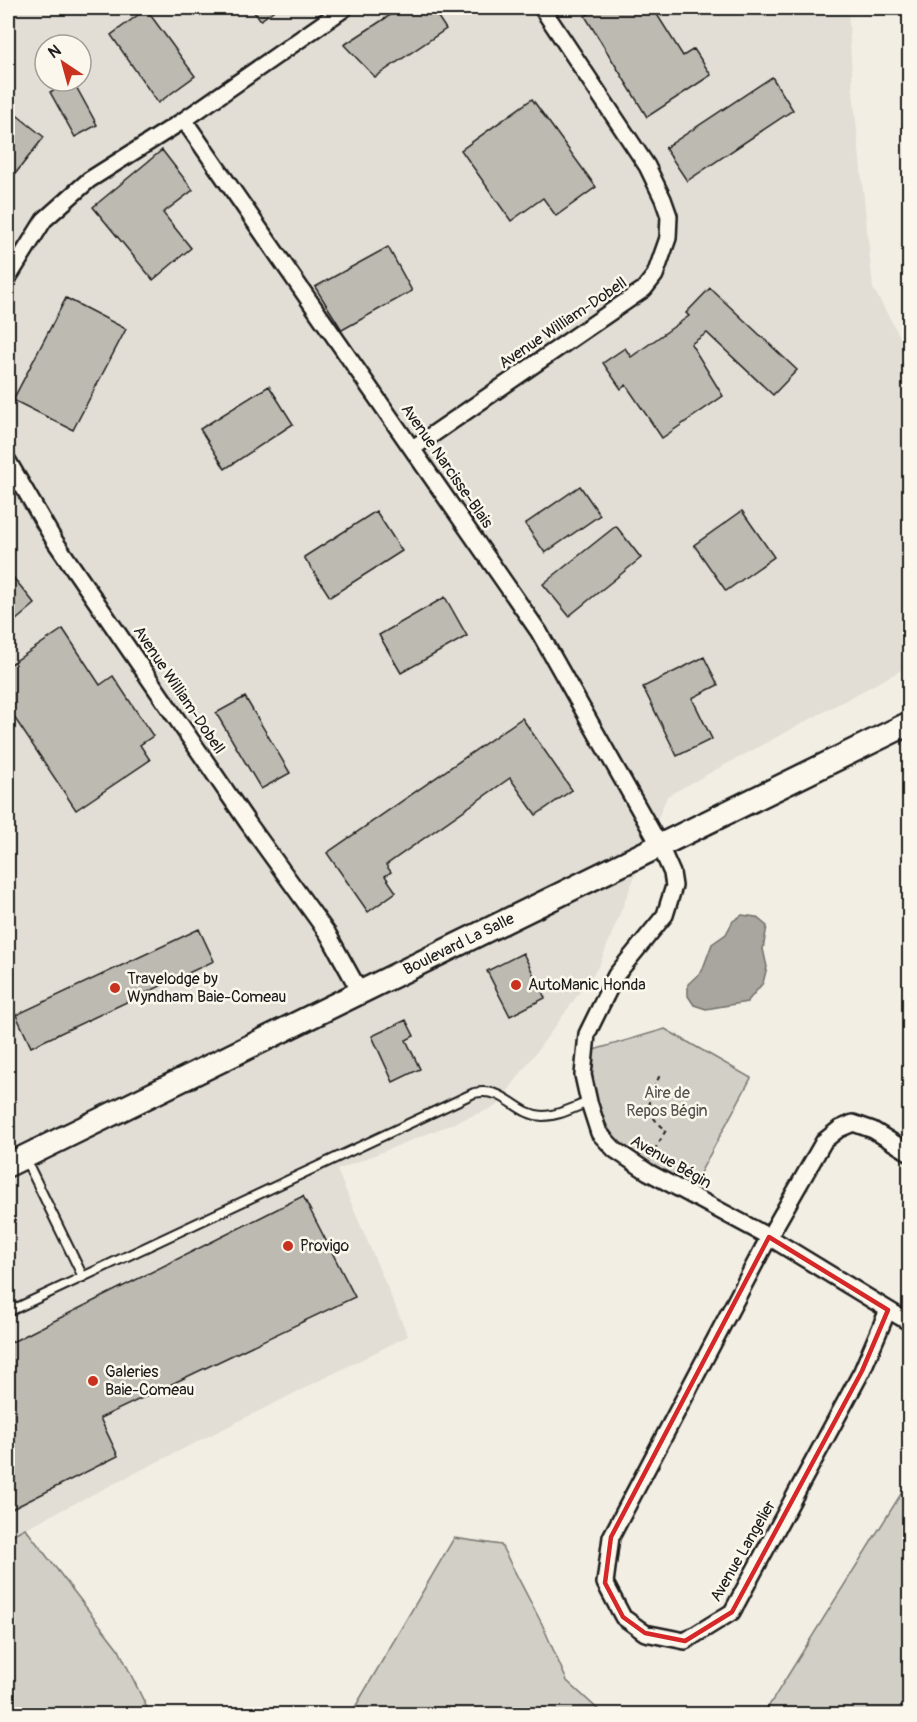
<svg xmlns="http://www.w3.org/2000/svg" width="917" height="1722" viewBox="0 0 917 1722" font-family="Pangolin,sans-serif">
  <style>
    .built { fill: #e2ded5; fill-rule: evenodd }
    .green { fill: #d2cfc6; stroke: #777671; stroke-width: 1.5 }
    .water { fill: #a9a6a0; stroke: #716f6b; stroke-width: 1.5 }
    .building { fill: #bdbab1; stroke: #1c1c1c; stroke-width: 1.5 }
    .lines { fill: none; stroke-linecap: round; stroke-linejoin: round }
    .lane-casing { stroke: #1c1c1c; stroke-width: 12 }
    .street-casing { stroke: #1c1c1c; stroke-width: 20 }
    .secondary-casing { stroke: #1c1c1c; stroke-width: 27 }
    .path { stroke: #1c1c1c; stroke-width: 2; stroke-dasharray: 4.5 4.5; stroke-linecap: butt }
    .lane { stroke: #fbf7ec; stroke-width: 8 }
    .street { stroke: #fbf7ec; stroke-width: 15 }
    .secondary { stroke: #fbf7ec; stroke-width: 22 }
    .marked { fill: none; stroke: #d62828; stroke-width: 4.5; stroke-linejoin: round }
    .poi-dot { fill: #c8321e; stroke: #fbf7ec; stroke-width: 2 }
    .labels { text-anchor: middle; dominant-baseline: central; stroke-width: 5; stroke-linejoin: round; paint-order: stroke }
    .street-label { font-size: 16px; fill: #1c1c1c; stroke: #fbf7ec }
    .poi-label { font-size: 16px; fill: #1c1c1c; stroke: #fbf7ec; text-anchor: start }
    .park-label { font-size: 16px; fill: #53524f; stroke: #fbf7ec }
  </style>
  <rect width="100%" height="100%" fill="#f2eee4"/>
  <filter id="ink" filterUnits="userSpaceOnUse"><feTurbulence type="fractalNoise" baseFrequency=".0167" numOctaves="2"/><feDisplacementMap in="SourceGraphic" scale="12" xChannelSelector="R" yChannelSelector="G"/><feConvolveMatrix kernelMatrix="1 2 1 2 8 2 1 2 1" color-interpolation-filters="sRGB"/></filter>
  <g filter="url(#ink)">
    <!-- built -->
    <path class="built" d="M8,8H848L853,91L873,288L909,353V666L667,796L599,966L497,1106L337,1170L408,1336L8,1537ZM45,45H81V81H45Z"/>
    <!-- green -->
    <path class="green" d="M665,1029L751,1078L693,1186C672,1176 648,1166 630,1153C599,1130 592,1086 590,1051Z
      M909,1481V1714H755L767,1709Z
      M25,1528L119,1650L150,1714H8V1537Z
      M454,1538L501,1545L542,1624L567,1681L603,1714H351Z"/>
    <!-- water -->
    <path class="water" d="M742,915L756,917L767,926L763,949L767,967L763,983L747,1002L706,1009L694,1005L688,996V984L702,971L712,944L726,934L733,921Z"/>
    <!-- building -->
    <path class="building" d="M250,8H277L261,20Z
      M401,8H432L446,29L375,77L344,45Z
      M598,8H653L683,56L694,49L711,75L647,117L585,16Z
      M146,9L195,76L158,103L111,35Z
      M772,77L793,110L687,181L665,148Z
      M70,81H73L97,125L75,137L50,92Z
      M532,99L596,187L556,216L543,198L511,221L461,150Z
      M8,108L44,137L8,183Z
      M162,150L193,190L163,213L191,248L153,280L93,207Z
      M388,247L412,291L342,330L315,287Z
      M710,288L797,370L773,395L707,333L691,344L723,396L662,438L626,385L621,389L603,363L625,348L631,357L689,316L686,313Z
      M66,298L126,329L73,430L13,400Z
      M269,386L293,424L225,469L200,429Z
      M580,486L600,515L545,553L525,524Z
      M376,511L402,551L330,597L304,557Z
      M742,511L774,557L726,591L694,545Z
      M616,526L641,558L569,616L543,584Z
      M8,571L35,604L8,627Z
      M445,597L467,636L401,673L379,635Z
      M63,629L100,685L113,676L153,736L140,745L150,760L76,810L8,708V666Z
      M704,657L718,685L692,698L712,739L677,756L643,687Z
      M245,697L290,773L261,789L216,713Z
      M522,718L572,790L536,815L510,778L386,865L391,872L385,876L396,892L368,912L327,853Z
      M199,929L214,961L31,1047L16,1015Z
      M523,953L545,998L510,1016L487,971Z
      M406,1020L414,1036L406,1040L420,1069L393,1082L372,1036Z
      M303,1196L355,1297L100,1418L118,1456L8,1511V1344Z"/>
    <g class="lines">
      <!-- lane casing -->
      <g class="lane-casing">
        <path id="lane" d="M25,1158L83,1277
          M8,1312L474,1093C506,1086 515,1115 543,1116C559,1116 574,1107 589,1102"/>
      </g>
      <!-- street casing -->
      <g class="street-casing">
        <path id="street" d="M184,120L539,632L660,846L672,873L674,886L665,915L616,975L587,1034L583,1075L589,1102L599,1133L615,1150L648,1172L769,1237L910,1323
          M8,278L44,220L89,180L184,120L345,8
          M413,448L644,289L655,275L668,238L669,216L663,199L647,166L542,8
          M8,461L54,540L248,823L328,934L360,992
          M888,1310L862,1371L732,1612L685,1641L645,1633L623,1617L605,1583L611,1537L769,1237L824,1141L839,1129L853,1123L873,1130L910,1153"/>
      </g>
      <!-- secondary casing -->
      <g class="secondary-casing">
        <g id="secondary">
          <path id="s1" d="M8,1165L910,723"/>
        </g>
      </g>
      <!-- path -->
      <path class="path" d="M650,1158L666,1130C640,1109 648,1100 661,1073"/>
      <!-- lane -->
      <use href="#lane" class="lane"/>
      <!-- street -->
      <use href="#street" class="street"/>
      <!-- secondary -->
      <use href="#secondary" class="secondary"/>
    </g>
  </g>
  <!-- marked area -->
  <path class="marked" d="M769,1237L888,1310L862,1371L732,1612L685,1641L645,1633L623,1617L605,1583L611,1537Z"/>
  <!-- markers -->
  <g class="poi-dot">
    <circle cx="516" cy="985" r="6"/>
    <circle cx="115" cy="988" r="6"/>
    <circle cx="288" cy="1246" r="6"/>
    <circle cx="93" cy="1381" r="6"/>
  </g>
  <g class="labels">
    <!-- street labels -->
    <g class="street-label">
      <text transform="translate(563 323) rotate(-34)">Avenue William-Dobell</text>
      <text transform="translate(447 466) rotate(55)">Avenue Narcisse-Blais</text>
      <text transform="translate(179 690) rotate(56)">Avenue William-Dobell</text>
      <text stroke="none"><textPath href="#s1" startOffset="502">Boulevard La Salle</textPath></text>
      <text transform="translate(671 1162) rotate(30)">Avenue Bégin</text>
      <text transform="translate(743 1551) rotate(-60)">Avenue Langelier</text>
    </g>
    <!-- poi labels -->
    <g class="poi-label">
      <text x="127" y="979">Travelodge by<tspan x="127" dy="18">Wyndham Baie-Comeau</tspan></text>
      <text x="528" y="985">AutoManic Honda</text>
      <text x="300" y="1246">Provigo</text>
      <text x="105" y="1372">Galeries<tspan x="105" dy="18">Baie-Comeau</tspan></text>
    </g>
    <!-- park labels -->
    <g class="park-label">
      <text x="667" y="1093">Aire de<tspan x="667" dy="18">Repos Bégin</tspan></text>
    </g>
  </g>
  <!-- margin -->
  <rect width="917" height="1722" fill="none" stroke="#fbf7ec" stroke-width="30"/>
  <rect x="15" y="15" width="887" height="1692" fill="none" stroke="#1c1c1c" stroke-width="2" filter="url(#ink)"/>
  <!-- north arrow -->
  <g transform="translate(63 63) rotate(324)"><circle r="28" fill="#fbf7ec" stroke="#a29f99" stroke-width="1.5"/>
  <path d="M0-4.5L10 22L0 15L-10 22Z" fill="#c8321e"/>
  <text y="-9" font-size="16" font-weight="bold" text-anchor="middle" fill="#1c1c1c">N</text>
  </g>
</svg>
